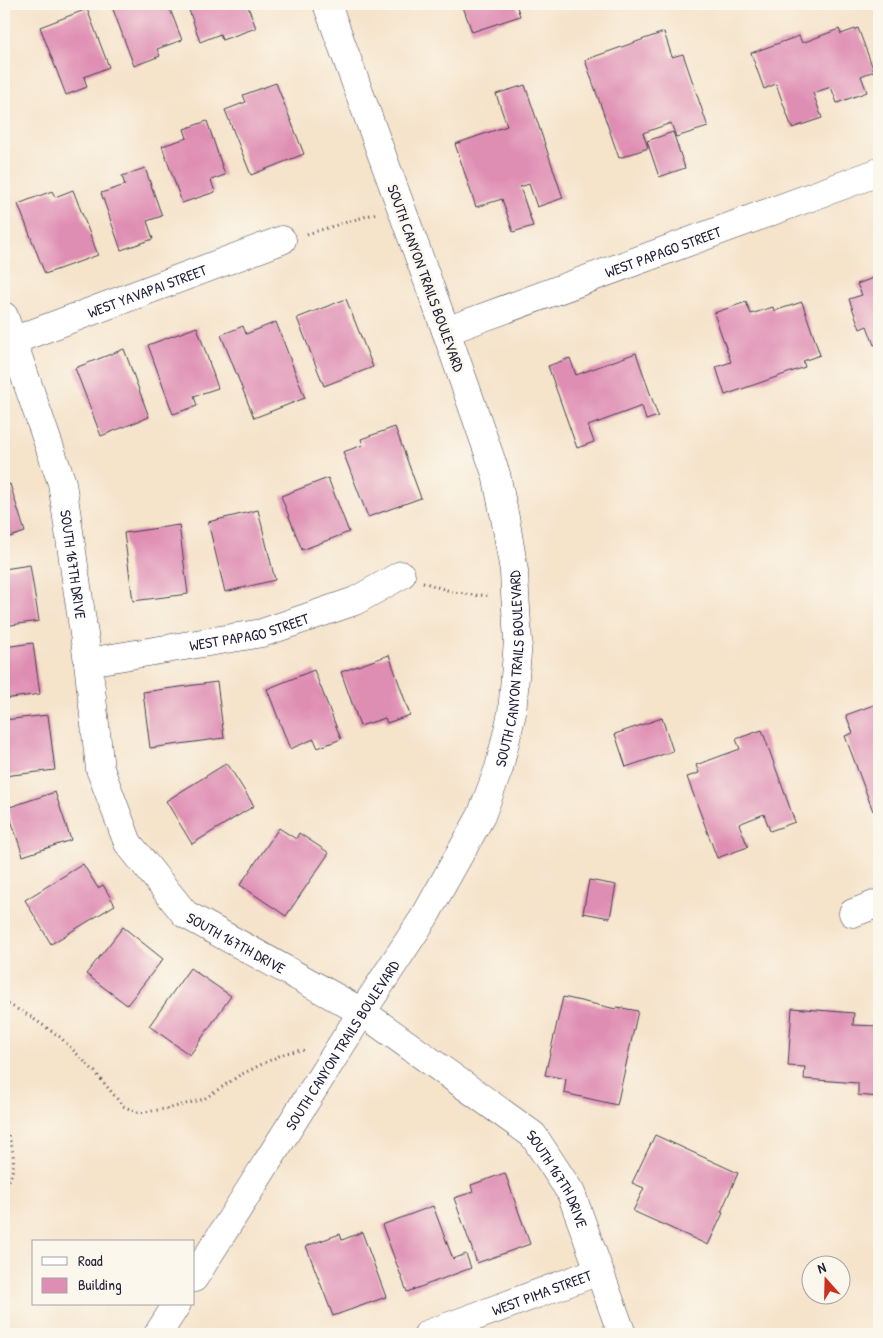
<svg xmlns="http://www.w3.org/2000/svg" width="883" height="1338" viewBox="0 0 883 1338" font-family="'Patrick Hand',sans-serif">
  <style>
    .building { fill: #df8eb3 }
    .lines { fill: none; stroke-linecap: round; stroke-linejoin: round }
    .minor-casing { stroke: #423f50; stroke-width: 29 }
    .path { stroke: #423f50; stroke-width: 3; stroke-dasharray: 1 4; stroke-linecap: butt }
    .minor { stroke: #fff; stroke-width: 28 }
    .labels { text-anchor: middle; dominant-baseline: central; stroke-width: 5; stroke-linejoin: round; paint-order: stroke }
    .street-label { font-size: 15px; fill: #22223b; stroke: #fbf7ec }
  </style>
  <rect width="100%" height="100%" fill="#fbf7ec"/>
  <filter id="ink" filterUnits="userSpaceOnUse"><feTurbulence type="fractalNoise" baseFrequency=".02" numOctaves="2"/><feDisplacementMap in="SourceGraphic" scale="10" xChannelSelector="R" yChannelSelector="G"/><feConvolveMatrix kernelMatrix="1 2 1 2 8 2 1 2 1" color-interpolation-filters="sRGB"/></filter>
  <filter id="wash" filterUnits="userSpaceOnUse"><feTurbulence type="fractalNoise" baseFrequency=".0096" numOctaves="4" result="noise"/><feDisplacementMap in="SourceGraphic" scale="20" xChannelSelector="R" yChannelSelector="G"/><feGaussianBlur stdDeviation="1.12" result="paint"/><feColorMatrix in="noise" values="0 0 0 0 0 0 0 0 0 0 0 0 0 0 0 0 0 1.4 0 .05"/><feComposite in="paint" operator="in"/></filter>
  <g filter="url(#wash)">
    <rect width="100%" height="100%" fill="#f5e3ca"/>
    <g id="blocks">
      <!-- building -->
      <path class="building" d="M111,4H168L182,40L157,49L160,56L134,66Z
        M187,4H247L256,28L222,40L220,34L200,42Z
        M462,4H516L520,16L472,32Z
        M87,9L109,67L84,77L87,87L66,95L40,27Z
        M858,28L874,71L861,76L867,92L837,103L831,87L813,93L822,118L792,128L776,84L764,89L751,53L799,36L802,43L839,29L841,34Z
        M664,32L672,57L683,54L708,127L676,137L671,123L643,133L648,148L619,158L585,60Z
        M276,83L304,154L251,175L225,110L246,102L243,95Z
        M525,85L563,198L537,207L529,184L520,187L533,226L513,232L502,199L476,207L455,144L507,126L496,94Z
        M207,121L225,175L211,180L215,192L182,203L162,146L187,138L184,129Z
        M673,132L685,168L659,177L647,141Z
        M145,168L162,216L147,221L153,239L121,250L101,193L125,185L122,176Z
        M73,190L98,255L45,274L18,204L52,191L55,197Z
        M879,276V343L874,345L867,326L860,329L849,299L862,295L857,284Z
        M346,299L373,367L324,386L297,318Z
        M746,302L751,314L773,307L774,311L802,302L820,355L803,361L805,367L725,395L716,367L731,362L714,313Z
        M276,322L305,398L254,418L221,335L243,326L246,334Z
        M197,327L218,388L194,396L197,406L173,414L148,345Z
        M124,349L149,417L101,436L75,368Z
        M636,353L658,416L646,420L642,406L588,426L594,442L577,448L548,366L570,358L576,375Z
        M395,427L421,498L368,517L343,452L363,445L361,439Z
        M328,478L349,532L302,550L281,496Z
        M10,484L25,532L4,539V486Z
        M258,510L275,580L225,592L208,522Z
        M179,525L188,594L133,601L124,533Z
        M30,565L39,621L4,626V569Z
        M33,643L40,694L4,699V647Z
        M389,655L410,715L387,723L385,718L360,726L341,672Z
        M314,670L341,739L318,748L314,739L290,749L267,689Z
        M217,682L224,738L150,748L143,692Z
        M879,703V808L873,811L845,736L853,733L846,715Z
        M48,715L55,770L4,776V720Z
        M662,718L673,751L626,767L615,734Z
        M762,730L795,822L770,831L764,814L739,824L748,847L717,858L687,777L699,773L696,765L740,749L736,739Z
        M227,763L254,806L192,844L166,801Z
        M55,792L71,840L23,856L7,808Z
        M279,828L296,839L299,833L329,853L286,916L240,885Z
        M83,864L98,888L103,885L115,905L51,944L25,900Z
        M589,880L616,885L610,918L583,913Z
        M123,927L163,959L127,1005L86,974Z
        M190,968L231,996L190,1055L149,1026Z
        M563,997L616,1009L617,1007L638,1011L617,1105L564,1093L566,1079L545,1075Z
        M792,1008L854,1013L853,1025L879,1026V1097L858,1095V1083L804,1079L805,1067L788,1066Z
        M655,1135L738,1173L721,1212L723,1213L708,1245L633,1211L644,1188L632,1183Z
        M505,1173L530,1244L477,1263L454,1198L473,1192L471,1185Z
        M433,1206L453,1259L466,1254L471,1268L407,1292L382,1225Z
        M362,1232L386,1297L333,1316L306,1246L340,1234L342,1240Z"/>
    </g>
  </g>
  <g filter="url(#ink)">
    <use href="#blocks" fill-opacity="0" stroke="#423f50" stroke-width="1"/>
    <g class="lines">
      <!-- minor casing -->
      <g class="minor-casing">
        <g id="minor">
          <path id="s1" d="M4,316L62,483L88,662L100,769L128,843L185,914L362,1012L533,1135L571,1193L622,1334"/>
          <path id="s2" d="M446,331L879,172"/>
          <path id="s3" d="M12,341L282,240"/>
          <path id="s4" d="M88,662L262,633L355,601L401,575"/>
          <path d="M853,913L879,903"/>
          <path id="s5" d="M194,1278L362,1012L425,916L481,816L499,768L512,713L518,641L515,593L514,571L506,523L496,474L446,331L327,4"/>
          <path d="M158,1334L177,1304"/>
          <path id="s6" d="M428,1334L599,1271"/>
        </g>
      </g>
      <!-- path -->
      <path class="path" d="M307,234L377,213
        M423,582C445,590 466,597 490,595
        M4,1002L28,1015L60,1037L95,1072L123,1106L139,1113L171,1108L204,1099L240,1075L285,1053L302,1050L307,1052
        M4,1127C15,1146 18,1171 4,1189"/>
      <!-- minor -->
      <use href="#minor" class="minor"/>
    </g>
  </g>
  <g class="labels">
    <!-- street labels -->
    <g class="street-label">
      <text stroke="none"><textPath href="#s2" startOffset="231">WEST PAPAGO STREET</textPath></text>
      <text transform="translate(426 278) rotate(70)">SOUTH CANYON TRAILS BOULEVARD</text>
      <text stroke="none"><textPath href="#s3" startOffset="144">WEST YAVAPAI STREET</textPath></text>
      <text stroke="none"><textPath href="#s1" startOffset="259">SOUTH 167TH DRIVE</textPath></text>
      <text stroke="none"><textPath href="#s4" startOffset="164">WEST PAPAGO STREET</textPath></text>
      <text stroke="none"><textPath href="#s5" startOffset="696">SOUTH CANYON TRAILS BOULEVARD</textPath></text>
      <text stroke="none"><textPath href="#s1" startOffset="694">SOUTH 167TH DRIVE</textPath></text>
      <text stroke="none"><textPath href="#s5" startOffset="276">SOUTH CANYON TRAILS BOULEVARD</textPath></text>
      <text stroke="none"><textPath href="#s1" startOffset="1099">SOUTH 167TH DRIVE</textPath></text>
      <text stroke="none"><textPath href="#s6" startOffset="121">WEST PIMA STREET</textPath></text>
    </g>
  </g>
  <!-- margin -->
  <rect width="883" height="1338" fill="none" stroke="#fbf7ec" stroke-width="20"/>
  <!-- legend -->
  <rect x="32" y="1240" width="162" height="65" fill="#fbf7ec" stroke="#a4a2a5"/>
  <rect x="42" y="1257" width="25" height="8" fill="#ffffff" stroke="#a4a2a5"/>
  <text x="78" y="1266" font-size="15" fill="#22223b">Road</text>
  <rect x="42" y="1278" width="25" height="15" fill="#df8eb3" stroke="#a4a2a5"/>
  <text x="78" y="1290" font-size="15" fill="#22223b">Building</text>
  <!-- north arrow -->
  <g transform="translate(826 1280) rotate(340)"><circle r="24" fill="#fbf7ec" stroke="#a4a2a5"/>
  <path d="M0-4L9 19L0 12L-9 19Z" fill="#c8321e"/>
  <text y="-8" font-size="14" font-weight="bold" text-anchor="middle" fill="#22223b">N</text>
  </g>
</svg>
